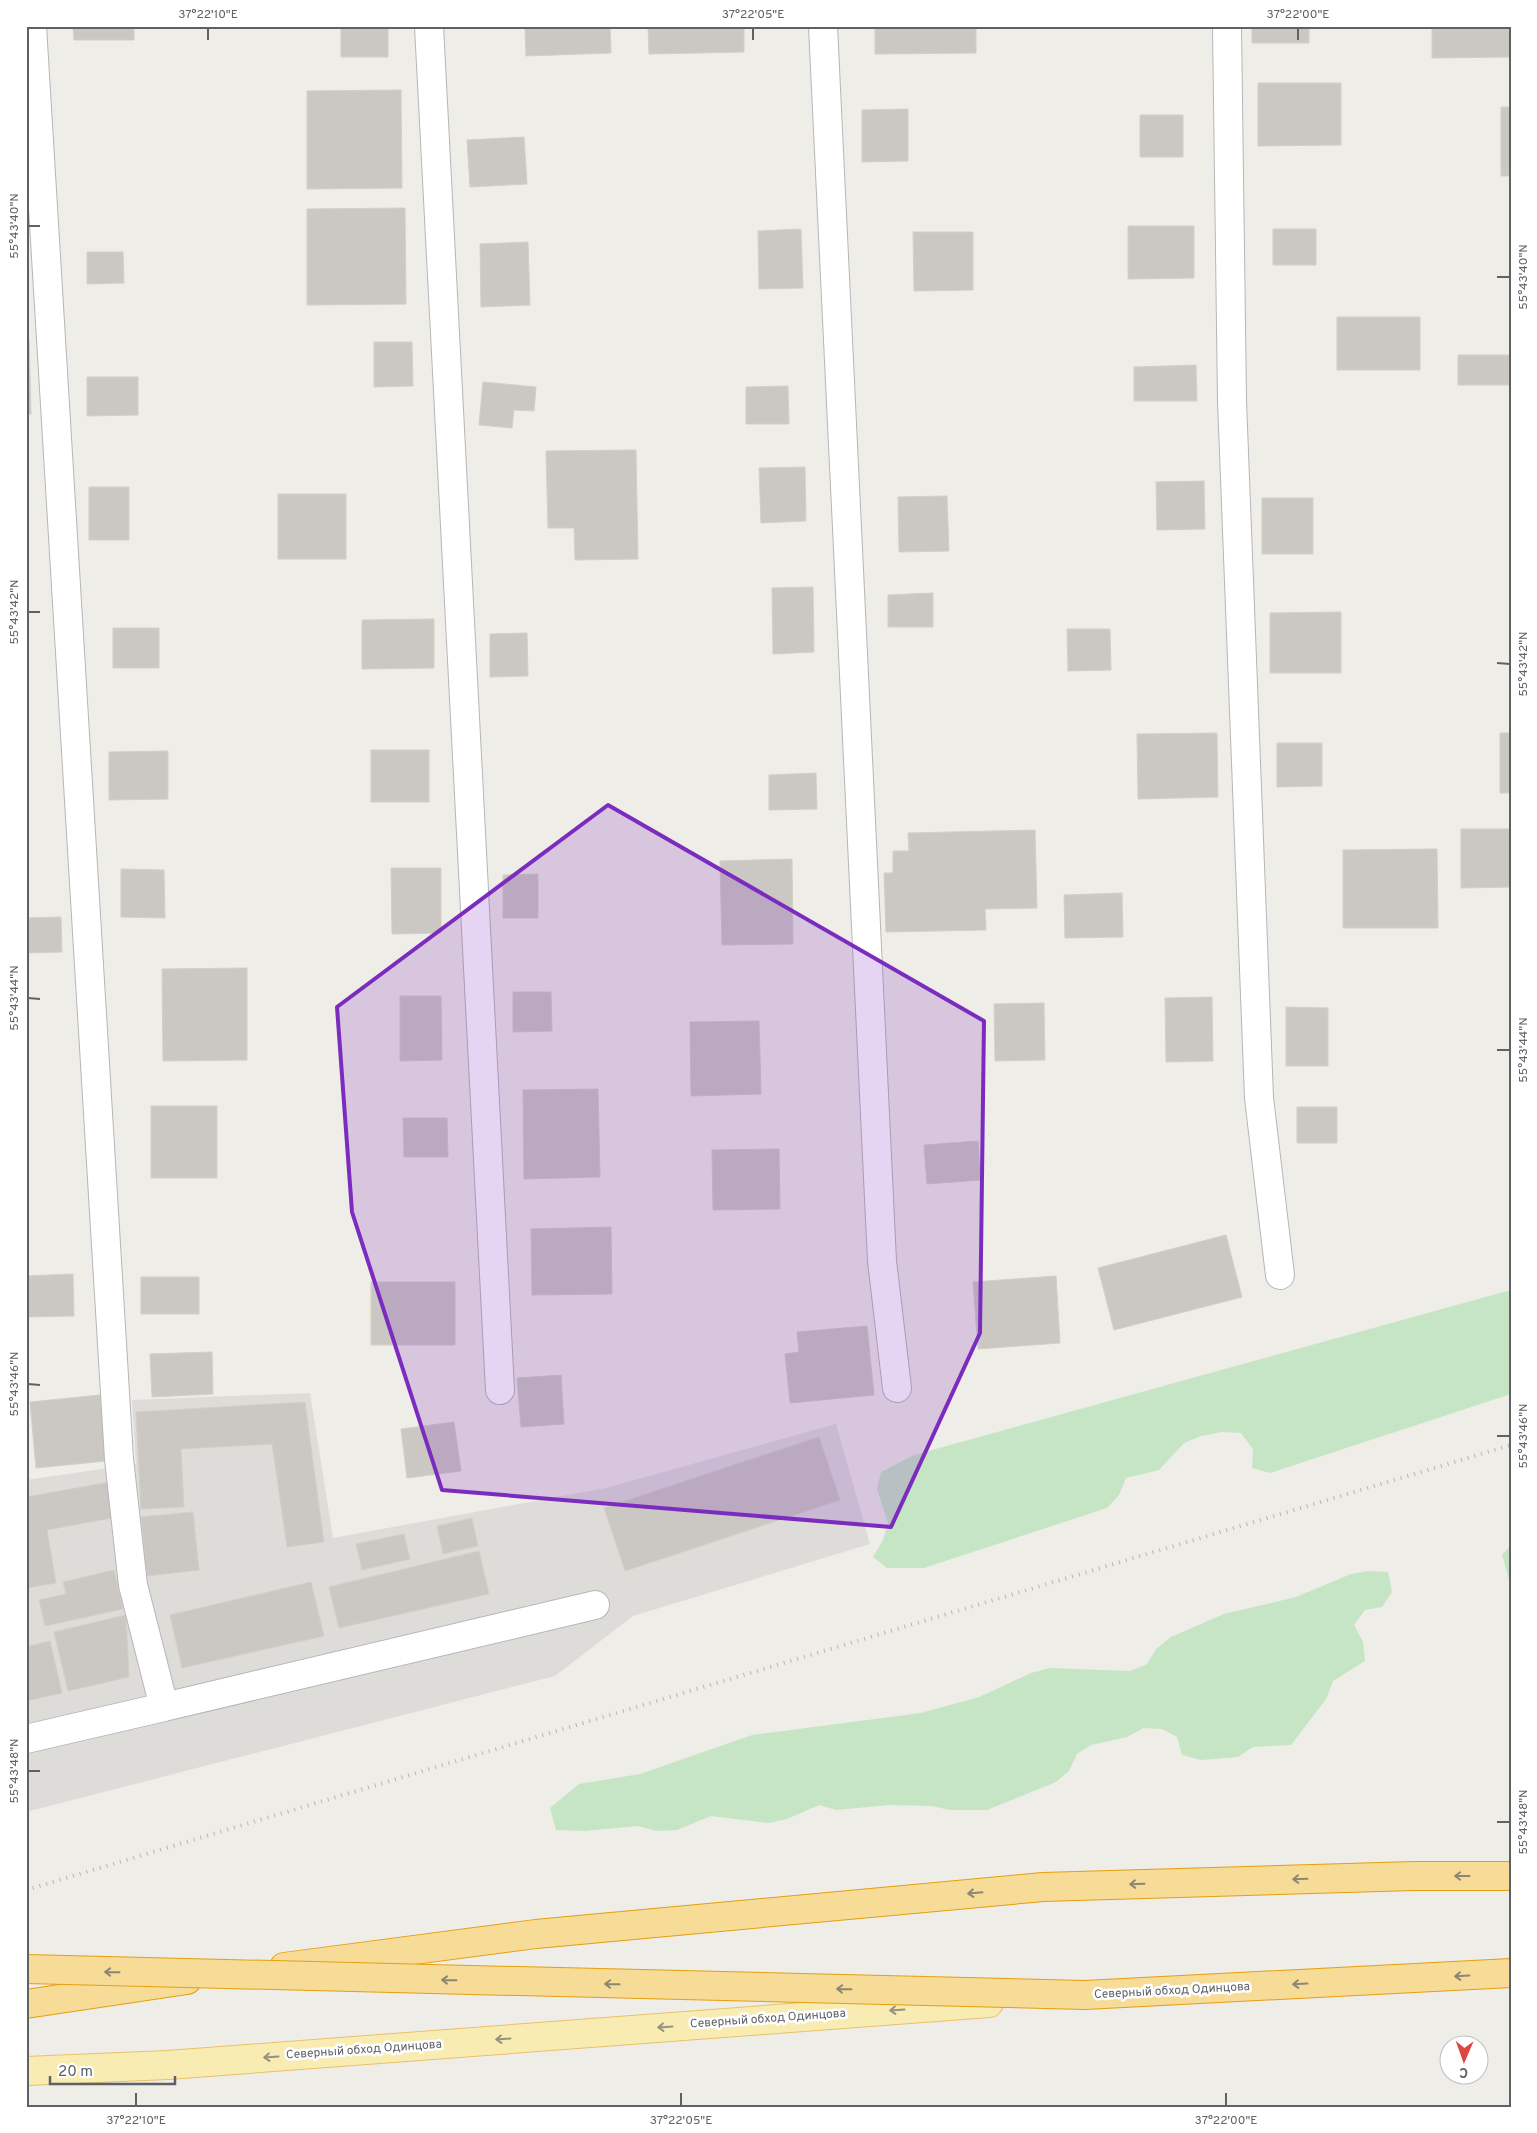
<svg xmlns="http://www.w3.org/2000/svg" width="1537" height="2133" viewBox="0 0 1537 2133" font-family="Overpass,sans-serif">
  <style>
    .industrial { fill: #dedcd9 }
    .green { fill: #c6e5c5 }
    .building { fill: #cbc8c4; stroke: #d4cfc5 }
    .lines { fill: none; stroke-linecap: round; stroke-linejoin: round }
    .minor-casing { stroke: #b4b7ba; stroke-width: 30 }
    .major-casing { stroke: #e8c167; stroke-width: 30 }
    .highway-casing { stroke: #e69e10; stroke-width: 30 }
    .minor { stroke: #fff; stroke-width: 28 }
    .major { stroke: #f9ecb2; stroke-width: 28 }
    .highway { stroke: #f6dc97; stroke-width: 28 }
    .rail { stroke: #b4b5b6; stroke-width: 4; stroke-dasharray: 1 6; stroke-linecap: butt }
    .highway-bridge-casing { stroke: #e69e10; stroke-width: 30; stroke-linecap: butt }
    .highway-bridge { stroke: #f6dc97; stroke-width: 28 }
    .oneway { stroke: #8c8775 }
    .oneway2 { stroke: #949281 }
    .marked { fill: #7b2cbf; fill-opacity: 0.2; stroke: #7b2cbf; stroke-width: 4; stroke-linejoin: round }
    .ticks { fill: none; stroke: #5e6266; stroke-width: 2 }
    .labels { text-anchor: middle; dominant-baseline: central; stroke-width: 5; stroke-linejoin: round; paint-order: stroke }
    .street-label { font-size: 12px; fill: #5e6266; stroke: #fff }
    .neatline { fill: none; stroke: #5e6266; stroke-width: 2 }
    .ticks-label { font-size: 12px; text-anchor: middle; fill: #5e6266 }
  </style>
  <rect width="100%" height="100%" fill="#efede7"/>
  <!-- industrial -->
  <path class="industrial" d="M310,1393L333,1538L606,1488L836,1424L870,1544L633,1616L555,1676L26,1812V1480L136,1464L132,1400Z"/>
  <!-- green -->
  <path class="green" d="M1511,1290V1394L1270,1473L1252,1468L1253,1449L1241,1433L1222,1432L1201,1436L1184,1443L1159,1470L1126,1478L1119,1495L1107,1508L924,1568H887L873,1557L883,1540L888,1523L877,1489L881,1472L914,1455Z
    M1511,1545V1586L1502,1555Z
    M1368,1571L1388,1572L1392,1592L1382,1607L1365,1610L1354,1625L1363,1642L1365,1661L1333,1681L1326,1699L1291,1745L1253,1747L1238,1757L1201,1760L1182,1755L1177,1737L1162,1729L1144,1728L1127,1737L1091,1745L1077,1754L1069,1771L1056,1782L987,1810H950L932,1806L890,1805L836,1810L819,1805L787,1819L769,1823L711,1816L677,1830L657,1831L638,1826L584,1831L556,1830L550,1808L579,1784L640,1774L752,1735L921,1713L979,1697L1031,1673L1050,1668L1130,1671L1147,1664L1156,1649L1171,1637L1224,1614L1296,1597L1351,1574Z"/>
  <!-- building -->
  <path class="building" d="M73,26H134V40H74Z
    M341,26H388V57H341Z
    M525,26H610L611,53L526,56Z
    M648,26H744V52L649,54Z
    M875,26H976V53L875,54Z
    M1252,26H1309V43H1252Z
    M1432,26H1511V57L1432,58Z
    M1258,83H1341V145L1258,146Z
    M401,90L402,188L307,189V91Z
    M1501,107H1511V176H1501Z
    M908,109V161L862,162V110Z
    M1140,115H1183V157H1140Z
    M524,137L527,184L470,187L467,140Z
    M405,208L406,304L307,305V209Z
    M1128,226H1194V278L1128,279Z
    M801,229L803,288L759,289L758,231Z
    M1273,229H1316V265H1273Z
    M913,232H973V290L914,291Z
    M528,242L530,305L481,307L480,244Z
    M87,252H123L124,283L87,284Z
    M1337,317H1420V370H1337Z
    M26,338H29L31,414H26Z
    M374,342H412L413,386L374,387Z
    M1458,355H1509V385H1458Z
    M1196,365L1197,401H1134V367Z
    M87,377H138V415L87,416Z
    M483,382L536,387L534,411L514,410L512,428L479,425Z
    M788,386L789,424H746V387Z
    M636,450L638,559L575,560L574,528H548L546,451Z
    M805,467L806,521L761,523L759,468Z
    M1204,481L1205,529L1157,530L1156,482Z
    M89,487H129V540H89Z
    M278,494H346V559H278Z
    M947,496L949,551L899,552L898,497Z
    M1262,498H1313V554H1262Z
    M813,587L814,652L773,654L772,588Z
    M933,593V627H888V595Z
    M1341,612V673H1270V613Z
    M434,619V668L362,669V620Z
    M113,628H159V668H113Z
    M1067,629H1110L1111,670L1068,671Z
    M527,633L528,676L490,677V634Z
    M1217,733L1218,797L1138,799L1137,734Z
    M1500,733H1511V793H1500Z
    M1277,743H1322V786L1277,787Z
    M371,750H429V802H371Z
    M168,751V799L109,800V752Z
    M816,773L817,809L769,810V775Z
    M1461,829H1511V887L1461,888Z
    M1035,830L1037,908L985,909L986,930L886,932L884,873H893V851H909L908,833Z
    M1437,849L1438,928H1343V850Z
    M792,859L793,944L722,945L720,861Z
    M391,868H441V933L392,934Z
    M121,869L164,870L165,918L121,917Z
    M538,874V918H503V875Z
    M1122,893L1123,937L1065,938L1064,895Z
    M61,917L62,952L26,953V918Z
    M247,968V1060L163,1061L162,969Z
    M513,992H551L552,1031L513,1032Z
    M400,996H441L442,1060L400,1061Z
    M1212,997L1213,1061L1166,1062L1165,998Z
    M1044,1003L1045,1060L995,1061L994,1004Z
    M1286,1007L1328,1008V1066H1286Z
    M759,1021L761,1094L691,1096L690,1022Z
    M598,1089L600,1177L524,1179L523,1090Z
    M151,1106H217V1178H151Z
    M1297,1107H1337V1143H1297Z
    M403,1118H447L448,1157H404Z
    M978,1141L981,1180L927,1184L924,1145Z
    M779,1149L780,1209L713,1210L712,1150Z
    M611,1227L612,1294L532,1295L531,1229Z
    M1226,1235L1242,1297L1114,1330L1098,1268Z
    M73,1274L74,1316L26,1317V1276Z
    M1056,1276L1060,1343L978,1349L973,1282Z
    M141,1277H199V1314H141Z
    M371,1282H455V1345H371Z
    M867,1326L874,1395L790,1403L785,1354L799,1352L797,1332Z
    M212,1352L213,1394L152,1397L150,1354Z
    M561,1375L564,1424L521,1427L517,1378Z
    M100,1395L106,1461L36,1468L30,1402Z
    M305,1402L324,1542L287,1547L272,1444L181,1449L184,1507L141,1509L136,1412Z
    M454,1422L461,1471L407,1478L401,1429Z
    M819,1437L840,1500L625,1571L604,1508Z
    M110,1482L117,1517L47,1530L56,1583L26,1588V1497Z
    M193,1512L199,1570L147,1576L141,1517Z
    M472,1518L478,1546L443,1554L437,1526Z
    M404,1534L410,1559L362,1570L356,1544Z
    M479,1551L489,1594L339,1628L329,1587Z
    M114,1570L123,1609L45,1626L39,1600L66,1594L63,1582Z
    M311,1582L324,1636L182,1668L170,1615Z
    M126,1615L129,1677L68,1691L54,1632Z
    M50,1641L62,1693L26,1701V1647Z"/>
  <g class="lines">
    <!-- minor casing -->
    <g class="minor-casing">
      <path id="minor" d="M429,26L500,1390
        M823,26L882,1261L897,1388
        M1227,26L1232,401L1259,1098L1280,1275
        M164,1707L595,1605
        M26,1739L164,1707L133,1585L119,1459L32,26"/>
    </g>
    <!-- major casing -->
    <g class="major-casing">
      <path id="major" d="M26,2071L168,2065L989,2003"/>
    </g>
    <!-- highway casing -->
    <g class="highway-casing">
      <path id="highway" d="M284,1967L536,1934L1043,1887L1414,1876H1511
        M1085,1995L1511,1973
        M26,2004L187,1980"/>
    </g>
    <!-- minor -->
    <use href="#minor" class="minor"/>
    <!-- major -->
    <use href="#major" class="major"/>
    <!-- highway -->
    <use href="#highway" class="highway"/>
    <!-- rail -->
    <path class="rail" d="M26,1890L1511,1445"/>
    <!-- highway-bridge casing -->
    <g class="highway-bridge-casing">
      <path id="highway-bridge" d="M26,1969L1085,1995"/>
    </g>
    <!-- highway-bridge -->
    <use href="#highway-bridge" class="highway-bridge"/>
  </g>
  <!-- one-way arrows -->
  <defs><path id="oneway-shaft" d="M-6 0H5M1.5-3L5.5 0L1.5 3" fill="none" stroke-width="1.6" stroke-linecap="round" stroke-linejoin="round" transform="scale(1.25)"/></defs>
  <g class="oneway">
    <use href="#oneway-shaft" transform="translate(1462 1876) rotate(-180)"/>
    <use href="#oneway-shaft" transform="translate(1300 1879) rotate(178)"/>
    <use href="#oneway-shaft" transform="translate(1137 1884) rotate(178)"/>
    <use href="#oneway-shaft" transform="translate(975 1893) rotate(175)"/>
    <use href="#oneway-shaft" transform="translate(112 1972) rotate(-179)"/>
    <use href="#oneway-shaft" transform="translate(1462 1976) rotate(177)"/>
    <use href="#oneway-shaft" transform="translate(449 1980) rotate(-179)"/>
    <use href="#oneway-shaft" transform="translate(612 1984) rotate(-179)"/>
    <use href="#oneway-shaft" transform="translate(1300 1984) rotate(177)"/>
    <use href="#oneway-shaft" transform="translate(844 1989) rotate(-179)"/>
  </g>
  <g class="oneway2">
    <use href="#oneway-shaft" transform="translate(897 2010) rotate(176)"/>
    <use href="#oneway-shaft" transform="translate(665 2027) rotate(176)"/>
    <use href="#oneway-shaft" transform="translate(503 2039) rotate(176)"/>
    <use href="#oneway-shaft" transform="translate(271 2057) rotate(176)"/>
  </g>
  <!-- marked area -->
  <path class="marked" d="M608,805L984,1021L980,1333L891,1527L442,1490L352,1212L337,1007Z"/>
  <!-- ticks -->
  <path class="ticks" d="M208,40V28M753,40V28M1298,40V28M28,226H40M1497,277H1510M28,612H40M1497,663L1510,664M28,998L40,999M1497,1050H1510M28,1384L40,1385M1497,1436H1510M28,1771H40M1497,1822H1510M136,2106V2093M681,2106V2093M1226,2106V2093"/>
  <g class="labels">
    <!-- street labels -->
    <g class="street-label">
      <text transform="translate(1172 1991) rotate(-3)">Северный обход Одинцова</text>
      <text transform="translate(768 2019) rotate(-4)">Северный обход Одинцова</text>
      <text transform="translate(364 2050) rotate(-4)">Северный обход Одинцова</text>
    </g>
  </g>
  <!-- border -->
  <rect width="1537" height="2133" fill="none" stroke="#ffffff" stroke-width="55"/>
  <!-- north arrow -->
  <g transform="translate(1464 2060) rotate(182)"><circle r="24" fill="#ffffff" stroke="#bfc0c2"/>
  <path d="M0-4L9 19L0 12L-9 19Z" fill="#dd473f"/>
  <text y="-8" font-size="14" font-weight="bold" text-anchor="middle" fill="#5e6266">С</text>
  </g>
  <!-- scale -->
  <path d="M50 2076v8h125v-8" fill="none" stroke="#5e6266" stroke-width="2.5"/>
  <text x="58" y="2076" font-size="15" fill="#5e6266" stroke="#ffffff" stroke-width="4" paint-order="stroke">20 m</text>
  <rect x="28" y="28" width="1482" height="2078" class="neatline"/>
  <g class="ticks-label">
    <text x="208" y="18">37°22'10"E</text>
    <text x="753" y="18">37°22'05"E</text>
    <text x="1298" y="18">37°22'00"E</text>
    <text transform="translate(14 226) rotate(-90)" y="4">55°43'40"N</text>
    <text transform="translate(1523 277) rotate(-90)" y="4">55°43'40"N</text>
    <text transform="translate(14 612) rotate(-90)" y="4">55°43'42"N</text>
    <text transform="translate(1523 664) rotate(-90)" y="4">55°43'42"N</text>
    <text transform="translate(14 998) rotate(-90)" y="4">55°43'44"N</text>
    <text transform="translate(1523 1050) rotate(-90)" y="4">55°43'44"N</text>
    <text transform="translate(14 1384) rotate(-90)" y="4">55°43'46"N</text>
    <text transform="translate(1523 1436) rotate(-90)" y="4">55°43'46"N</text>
    <text transform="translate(14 1771) rotate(-90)" y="4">55°43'48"N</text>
    <text transform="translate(1523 1822) rotate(-90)" y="4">55°43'48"N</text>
    <text x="136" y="2124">37°22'10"E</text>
    <text x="681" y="2124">37°22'05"E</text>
    <text x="1226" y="2124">37°22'00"E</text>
  </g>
</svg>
